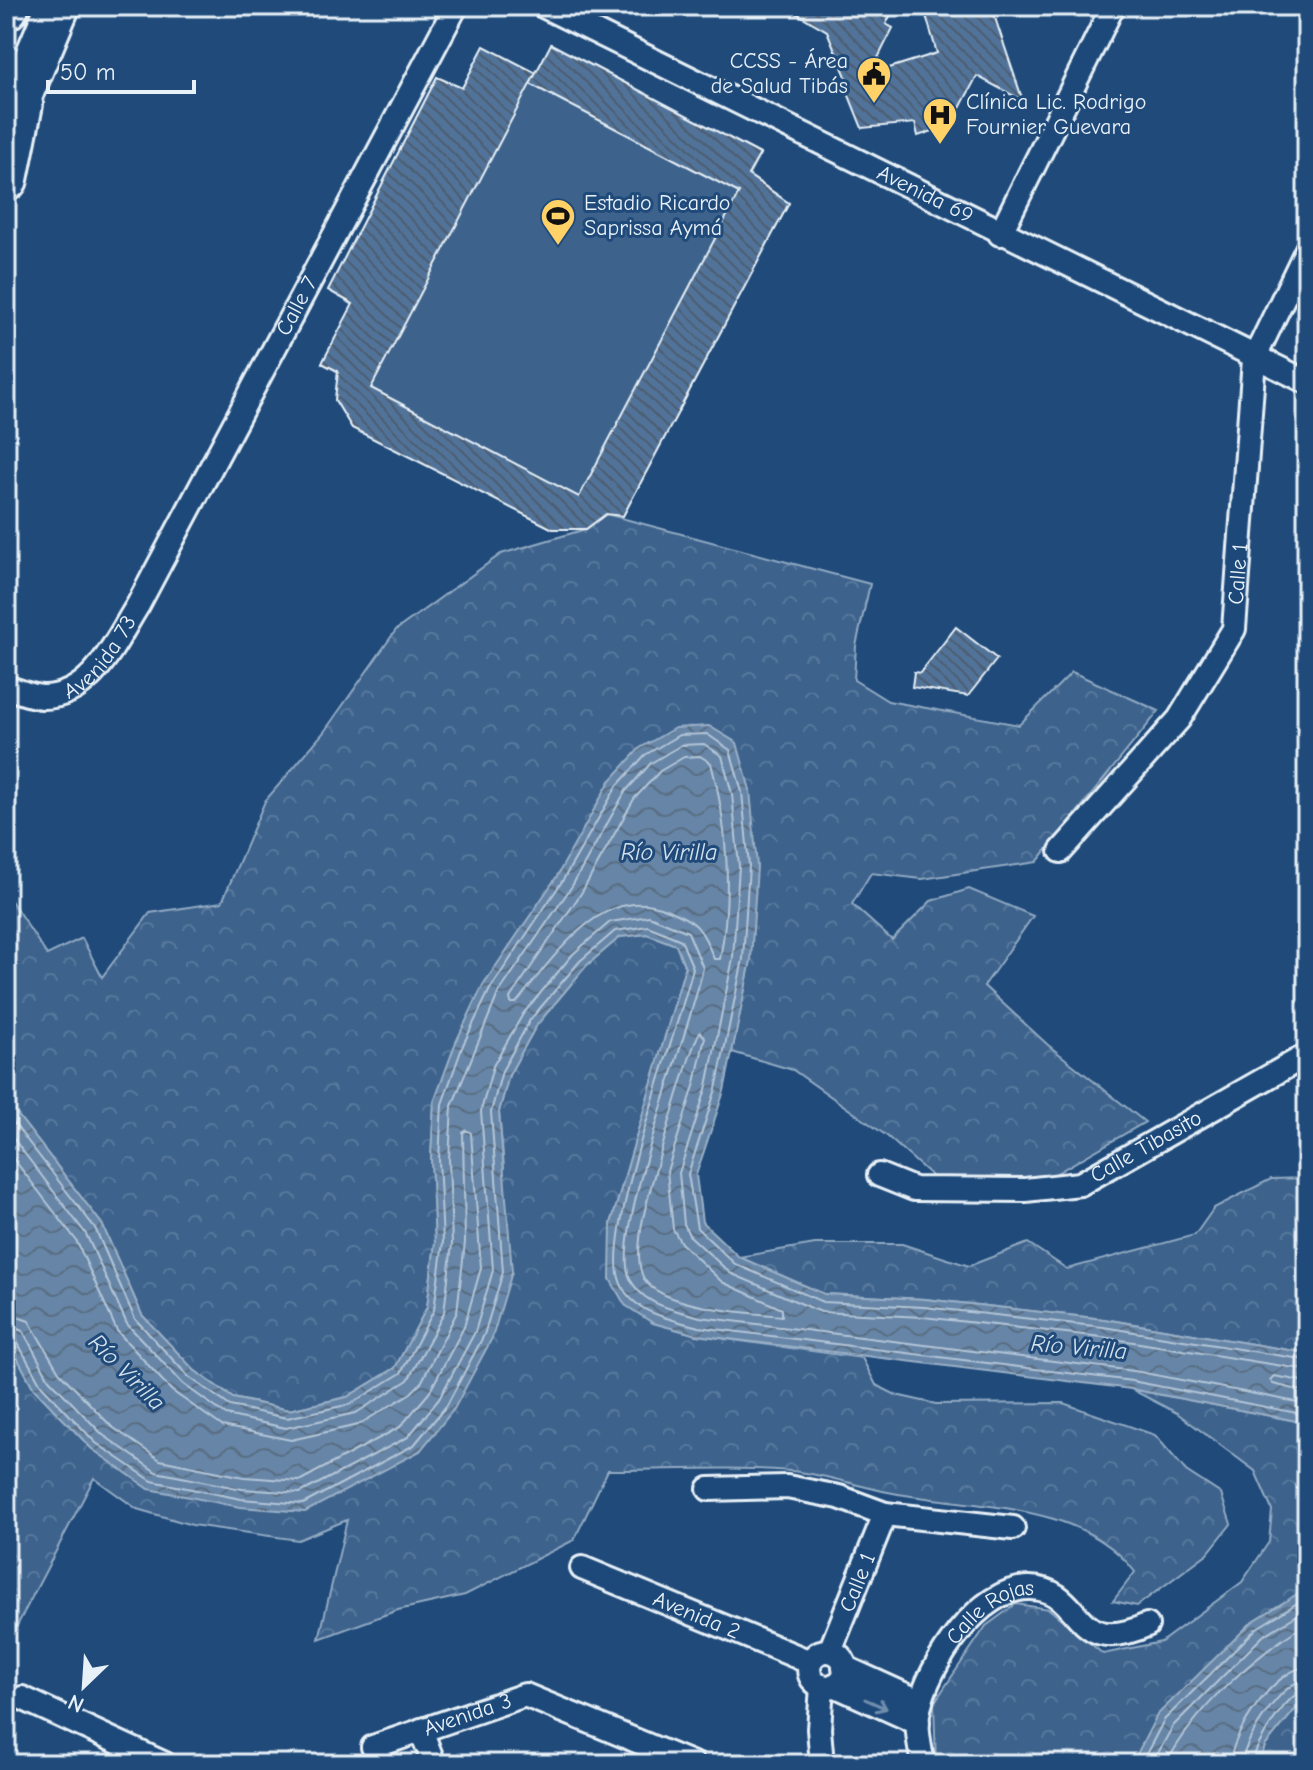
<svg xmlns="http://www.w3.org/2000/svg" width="1313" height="1770" viewBox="0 0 1313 1770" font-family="'Comic Neue',sans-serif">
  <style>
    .forest { fill: url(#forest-crowns); stroke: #92aac2; stroke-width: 2 }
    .pitch { fill: #3c628c; stroke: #92aac2; stroke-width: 2 }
    .water { fill: url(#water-waves); stroke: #9ab0c7; stroke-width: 2 }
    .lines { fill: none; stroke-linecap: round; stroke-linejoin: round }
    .shore { stroke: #b4c6d8; stroke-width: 2 }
    .building { fill: url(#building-back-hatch); stroke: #e8f1f8; stroke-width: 2 }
    .street-casing { stroke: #e8f1f8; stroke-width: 28 }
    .highway-casing { stroke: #e8f1f8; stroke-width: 48 }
    .street { stroke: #1f4a7a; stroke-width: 22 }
    .highway { stroke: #1f4a7a; stroke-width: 42 }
    .oneway { stroke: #6f8dac }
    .labels { text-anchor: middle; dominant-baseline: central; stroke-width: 6; stroke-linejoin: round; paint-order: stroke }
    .poi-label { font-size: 22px; fill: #e8f1f8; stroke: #1f4a7a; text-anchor: start }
    .street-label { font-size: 22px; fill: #e8f1f8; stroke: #1f4a7a }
    .water-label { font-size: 24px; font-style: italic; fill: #d4e1ec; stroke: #1f4a7a }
  </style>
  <defs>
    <pattern id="forest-crowns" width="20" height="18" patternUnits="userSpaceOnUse" patternTransform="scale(2)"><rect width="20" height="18" fill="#3c628c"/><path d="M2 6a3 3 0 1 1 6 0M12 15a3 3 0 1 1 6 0" fill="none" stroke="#58799d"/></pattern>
    <pattern id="water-waves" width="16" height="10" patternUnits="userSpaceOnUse" patternTransform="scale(2)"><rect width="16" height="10" fill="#6685a7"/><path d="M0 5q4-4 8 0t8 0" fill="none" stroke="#596d82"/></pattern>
    <pattern id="building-back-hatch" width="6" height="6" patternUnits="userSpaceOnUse" patternTransform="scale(2)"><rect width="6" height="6" fill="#517399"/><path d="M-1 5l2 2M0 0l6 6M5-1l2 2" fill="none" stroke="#4c5e72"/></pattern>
  </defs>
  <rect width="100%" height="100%" fill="#1f4a7a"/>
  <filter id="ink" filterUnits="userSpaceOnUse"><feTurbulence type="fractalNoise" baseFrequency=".0125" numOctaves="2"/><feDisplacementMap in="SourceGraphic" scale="16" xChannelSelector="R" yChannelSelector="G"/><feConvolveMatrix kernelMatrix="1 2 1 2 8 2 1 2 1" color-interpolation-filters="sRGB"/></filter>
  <g filter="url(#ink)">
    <!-- forest -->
    <path class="forest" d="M606,514L870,584L856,646L854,680L888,701L1019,725L1072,672L1159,711L1037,862L922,879L871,873L852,904L892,940L931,901L969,889L1033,916L984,986L1048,1045L1145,1122L1048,1178H934L887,1136L793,1070L732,1052L751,960L610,781L434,1102L431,1158L435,1243L427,1307L395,1368L347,1397L289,1410L233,1398L194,1370L142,1315L102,1224L6,1100V893L47,955L82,938L102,977L150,913L222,902L265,801L324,732L396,630L501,554L586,529Z
      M647,934L676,945L685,967L611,1224L653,1323L697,1335L862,1358L876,1385L896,1395L936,1404L1063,1403L1155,1435L1186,1471L1221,1494L1231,1524L1208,1553L1137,1606L1113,1601L1135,1572C1082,1501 972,1508 893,1493C859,1487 825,1474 791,1471C731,1466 669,1470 608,1470L574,1540L465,1595L398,1610L319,1639L347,1520L298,1540L192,1525L137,1509L94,1478L6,1647V1337L34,1389L92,1449L419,1451L504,1167L499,1112L509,1075L536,1026L586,966L620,937Z
      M1307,1178V1353L1104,1319L925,1299L824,1294L739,1257L815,1244H902L969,1266L1028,1243L1067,1269L1195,1235L1214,1208L1271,1179Z
      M1131,1389L1307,1423V1588L1252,1622L1158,1715L1132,1764H936L934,1703L986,1626L1016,1604L1049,1609L1103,1654L1161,1642L1242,1582L1269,1542L1272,1510L1255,1471L1177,1413Z
      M1307,1695V1764H1259L1265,1746Z"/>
    <!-- pitch -->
    <path class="pitch" d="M551,44L760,154L749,175L789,203L623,516L606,514L586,529H553L352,428L335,400L338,372L322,363L353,305L328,290L437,77L462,88L484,46L536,73Z"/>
    <!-- water -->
    <path class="water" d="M709,726L737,743L750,790L757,866L751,960L724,1091L696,1175L702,1222L739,1257L824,1294L925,1299L1104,1319L1307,1353V1423L1131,1389L697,1335L653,1323L625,1305L610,1279L611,1224L685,967L676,945L647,934L620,937L586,966L536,1026L509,1075L499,1112L512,1272L492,1338L454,1409L420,1451L305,1512L240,1507L149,1489L92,1449L34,1389L6,1337V1100L102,1224L142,1315L194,1370L233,1398L289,1410L347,1397L395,1368L427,1307L435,1243L431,1158L434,1102L456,1042L483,985L557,876L610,781L640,748L675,728Z
      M1307,1588V1695L1265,1746L1259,1764H1132L1157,1715L1252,1622Z"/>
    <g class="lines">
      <!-- shore -->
      <path class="shore" d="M700,756L711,763C728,824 732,896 720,959H714C701,927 698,922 666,909C600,883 552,960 516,1003H511L510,998L582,892L634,799L660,771L684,757Z
        M700,1032L705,1037L695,1083L667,1171L673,1229L681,1243L722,1282L782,1309V1316C748,1313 670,1308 647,1283C636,1271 639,1245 641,1230C643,1209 691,1044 700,1032Z
        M6,1113L95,1228L135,1319L189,1377L230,1406L287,1418L351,1404L401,1373L434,1310L443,1242L439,1159L442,1104L463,1045L490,989L563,880L617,786L645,755L679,735L707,734L730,750L742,792L749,866L743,959L716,1089L688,1174L697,1228L735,1264L823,1302L924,1307L1103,1327L1307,1360
        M6,1129L86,1234L127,1324L183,1384L226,1415L286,1428L356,1413L408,1380L444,1313L452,1244L449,1159L452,1106L498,994L572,886L625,792L651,763L681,745L704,744L722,756L732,794L739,866L733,958L707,1086L679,1173L684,1224L689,1235L730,1273L821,1312L923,1317L1102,1337L1307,1370
        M6,1149L76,1240L117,1331L172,1391L222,1426L291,1440L358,1425L411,1393L421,1383L457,1312L465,1242L463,1133L466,1130L471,1133L481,1268L464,1327L429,1393L400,1427L299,1481L244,1477L160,1460L111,1426L59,1372L29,1321L6,1313
        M6,1325L23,1331L49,1379L103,1435L156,1472L242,1489L300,1493L408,1437L439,1399L475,1332L493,1270L481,1111L493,1066L523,1014L573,954L610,922L649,916L688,932L703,968C691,1030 612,1229 629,1276C640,1305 675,1310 700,1317L1134,1371L1307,1404
        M6,1335L15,1338L41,1385L96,1443L152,1481L241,1499L303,1504L414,1445L447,1405L484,1335L503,1272L491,1112L502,1071L530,1020L580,961L615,931L648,926L681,940L693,968C678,1031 604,1226 619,1278C628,1312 669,1319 699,1327L1132,1381L1307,1415
        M1307,1382L1274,1376L1270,1380L1273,1384L1307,1392
        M1141,1764L1164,1720L1257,1628L1307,1597
        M1152,1764L1173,1726L1263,1636L1307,1609
        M1166,1764C1196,1707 1253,1657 1307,1623
        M1230,1764C1231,1734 1275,1668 1307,1667
        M1242,1764C1243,1740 1283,1680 1307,1679
        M1252,1764C1254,1745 1289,1691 1307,1689"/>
    </g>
    <!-- building -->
    <path class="building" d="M784,6H895L886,24L893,28L870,74L937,53L925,12L954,6H991L1023,101L977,76L951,125L918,136L915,123L862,128L846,88L850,86L827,31Z
      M551,44L760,154L748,175L789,203L623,516L606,514L586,529H553L352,428L335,400L338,371L322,363L353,304L328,290L437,77L462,88L484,46L536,73L371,388L579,497L739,193L530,84Z
      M956,627L997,659L968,696L912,687L914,672L920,673Z"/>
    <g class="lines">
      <!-- street casing -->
      <g class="street-casing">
        <g id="street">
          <path id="s1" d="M543,6L1307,382"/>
          <path d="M1000,234L1113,6"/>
          <path id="s2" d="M6,687C17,690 31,697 43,697C93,697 115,641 138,605L456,6"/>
          <path id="s3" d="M1061,851L1179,719L1234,629L1254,359L1307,249"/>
          <path id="s4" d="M879,1175L914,1189L1025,1190L1080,1184L1307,1055"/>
          <path d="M709,1489L787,1487L839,1497L885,1514L1013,1528"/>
          <path id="s5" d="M582,1568L810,1662"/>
          <path id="s6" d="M830,1651L885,1514"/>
          <circle cx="827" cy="1669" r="18"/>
          <path d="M844,1667L921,1702"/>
          <path d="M834,1685L918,1723"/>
          <path d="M822,1686L819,1729L822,1764"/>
          <path d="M22,1698L165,1764"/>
          <path d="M421,1730L434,1764"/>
          <path id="s7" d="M373,1747L525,1695L693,1764"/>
          <path id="s8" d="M923,1764C920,1747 915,1726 919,1709C928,1665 979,1587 1030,1588C1086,1589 1070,1659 1147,1625"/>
        </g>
      </g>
      <!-- highway casing -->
      <g class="highway-casing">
        <path id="highway" d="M6,8L7,6
          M6,130L58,6
          M6,179L21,104"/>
      </g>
      <!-- street -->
      <use href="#street" class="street"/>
      <!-- highway -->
      <use href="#highway" class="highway"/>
    </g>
    <!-- one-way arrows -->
    <defs><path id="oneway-shaft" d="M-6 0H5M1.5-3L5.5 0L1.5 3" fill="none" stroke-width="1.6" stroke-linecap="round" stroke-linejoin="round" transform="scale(2)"/></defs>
    <use class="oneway" href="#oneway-shaft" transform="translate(876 1704) rotate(24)"/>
  </g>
  <!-- icons -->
  <defs>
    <g id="civic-pin" transform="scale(1.8)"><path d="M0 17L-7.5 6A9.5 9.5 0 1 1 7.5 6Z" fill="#ffd166" stroke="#1f4a7a"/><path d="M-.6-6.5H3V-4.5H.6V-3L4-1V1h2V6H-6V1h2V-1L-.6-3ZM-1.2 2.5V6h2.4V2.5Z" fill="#111"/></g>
    <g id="hospital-pin" transform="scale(1.8)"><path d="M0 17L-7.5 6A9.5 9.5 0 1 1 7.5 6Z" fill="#ffd166" stroke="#1f4a7a"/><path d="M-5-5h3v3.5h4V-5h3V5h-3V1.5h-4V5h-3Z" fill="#111"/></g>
    <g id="stadium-pin" transform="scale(1.8)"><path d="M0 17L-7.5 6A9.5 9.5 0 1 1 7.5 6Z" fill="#ffd166" stroke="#1f4a7a"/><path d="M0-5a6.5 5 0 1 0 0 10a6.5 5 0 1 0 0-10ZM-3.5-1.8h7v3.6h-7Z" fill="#111"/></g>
  </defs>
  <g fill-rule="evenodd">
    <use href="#civic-pin" x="874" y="74"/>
    <use href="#hospital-pin" x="940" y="115"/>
    <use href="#stadium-pin" x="558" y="216"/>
  </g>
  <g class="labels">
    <!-- poi labels -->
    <g class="poi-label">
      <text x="848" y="61" text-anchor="end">CCSS - Área<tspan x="848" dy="25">de Salud Tibás</tspan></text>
      <text x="966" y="102">Clínica Lic. Rodrigo<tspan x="966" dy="25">Fournier Guevara</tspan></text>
      <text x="584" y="203">Estadio Ricardo<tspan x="584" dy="25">Saprissa Aymá</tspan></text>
    </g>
    <!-- street labels -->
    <g class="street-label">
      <text stroke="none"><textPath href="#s1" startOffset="426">Avenida 69</textPath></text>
      <text stroke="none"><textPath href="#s2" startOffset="516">Calle 7</textPath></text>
      <text stroke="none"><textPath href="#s3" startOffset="338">Calle 1</textPath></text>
      <text stroke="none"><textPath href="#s2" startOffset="112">Avenida 73</textPath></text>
      <text stroke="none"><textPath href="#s4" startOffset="280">Calle Tibasito</textPath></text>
      <text stroke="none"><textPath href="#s6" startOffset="74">Calle 1</textPath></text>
      <text stroke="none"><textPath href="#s5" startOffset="124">Avenida 2</textPath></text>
      <text stroke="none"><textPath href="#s8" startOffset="182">Calle Rojas</textPath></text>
      <text stroke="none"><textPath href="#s7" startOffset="100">Avenida 3</textPath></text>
    </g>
    <!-- water labels -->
    <g class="water-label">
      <text x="669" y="852">Río Virilla</text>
      <text transform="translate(1079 1347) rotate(5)">Río Virilla</text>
      <text transform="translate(127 1372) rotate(45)">Río Virilla</text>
    </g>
  </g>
  <!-- margin -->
  <rect width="1313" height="1770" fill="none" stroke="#1f4a7a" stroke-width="32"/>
  <rect x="16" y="16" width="1281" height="1738" fill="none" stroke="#e8f1f8" stroke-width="3" filter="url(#ink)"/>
  <!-- north arrow -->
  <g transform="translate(84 1686) rotate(205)" stroke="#1f4a7a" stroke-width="6" paint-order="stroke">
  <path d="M0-6L14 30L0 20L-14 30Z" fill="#e8f1f8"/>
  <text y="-12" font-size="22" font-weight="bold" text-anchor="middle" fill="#e8f1f8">N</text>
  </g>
  <!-- scale -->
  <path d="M48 80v12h146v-12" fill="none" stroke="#e8f1f8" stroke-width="4"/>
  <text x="60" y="80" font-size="24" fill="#e8f1f8" stroke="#1f4a7a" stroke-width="6" paint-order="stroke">50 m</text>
</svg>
